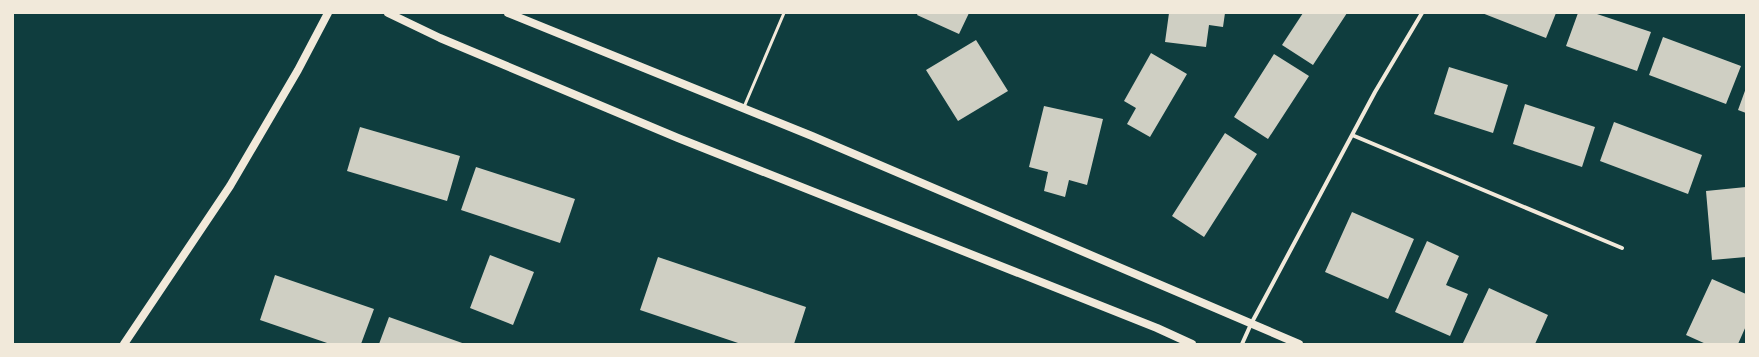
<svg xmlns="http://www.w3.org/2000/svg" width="1759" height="357" viewBox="0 0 1759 357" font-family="'IBM Plex Sans',sans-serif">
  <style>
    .building { fill: #cfcfc3 }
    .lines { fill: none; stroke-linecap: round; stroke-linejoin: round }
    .service { stroke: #f1e9da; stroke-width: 3 }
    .minor { stroke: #f1e9da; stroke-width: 4 }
    .secondary { stroke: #f1e9da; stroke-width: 8 }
  </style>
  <rect width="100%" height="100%" fill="#0f3d3e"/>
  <!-- building -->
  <path class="building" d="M918,13H969L959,34L917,15Z
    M1169,13H1225L1223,27L1209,25L1206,47L1165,42Z
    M1303,13H1347L1313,65L1282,45Z
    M1482,13H1556L1546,38Z
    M1578,13H1594L1651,32L1637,71L1566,46Z
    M1663,37L1741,66L1726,104L1649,75Z
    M976,40L1008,91L958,121L926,70Z
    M1151,53L1187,74L1150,137L1127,124L1136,108L1124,101Z
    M1274,54L1309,76L1268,139L1234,117Z
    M1449,67L1508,85L1493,133L1434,114Z
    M1746,88V113L1738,110Z
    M1525,104L1595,127L1582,167L1513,144Z
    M1044,106L1103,119L1087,185L1069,180L1065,197L1044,191L1048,172L1029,167Z
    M1614,122L1702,155L1688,194L1600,161Z
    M360,127L460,156L447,201L347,171Z
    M1225,133L1257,154L1204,237L1172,216Z
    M476,167L575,199L560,243L461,210Z
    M1746,187V257L1712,260L1706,191Z
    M1352,212L1414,239L1388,299L1325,272Z
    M1427,241L1459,256L1446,285L1468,294L1450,336L1395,312Z
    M490,255L534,272L513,325L470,308Z
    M658,257L806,307L794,344H741L640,310Z
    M275,275L374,309L361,344H330L260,320Z
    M1712,279L1746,294V326L1738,344H1706L1686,335Z
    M1489,288L1548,315L1535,344L1463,343Z
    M389,317L465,344H379Z"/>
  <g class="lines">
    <!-- service -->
    <path class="service" d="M744,107L784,13"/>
    <!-- minor -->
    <path class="minor" d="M1352,135L1622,248
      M1242,344L1251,324L1375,92L1422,13"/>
    <!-- secondary -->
    <path class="secondary" d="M388,13L440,38L678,138L1157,328L1192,344
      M508,13L812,136L1299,344
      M124,344L230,186L298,70L328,13"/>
  </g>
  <!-- border -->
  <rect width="1759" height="357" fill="none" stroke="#f1e9da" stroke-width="28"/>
</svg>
